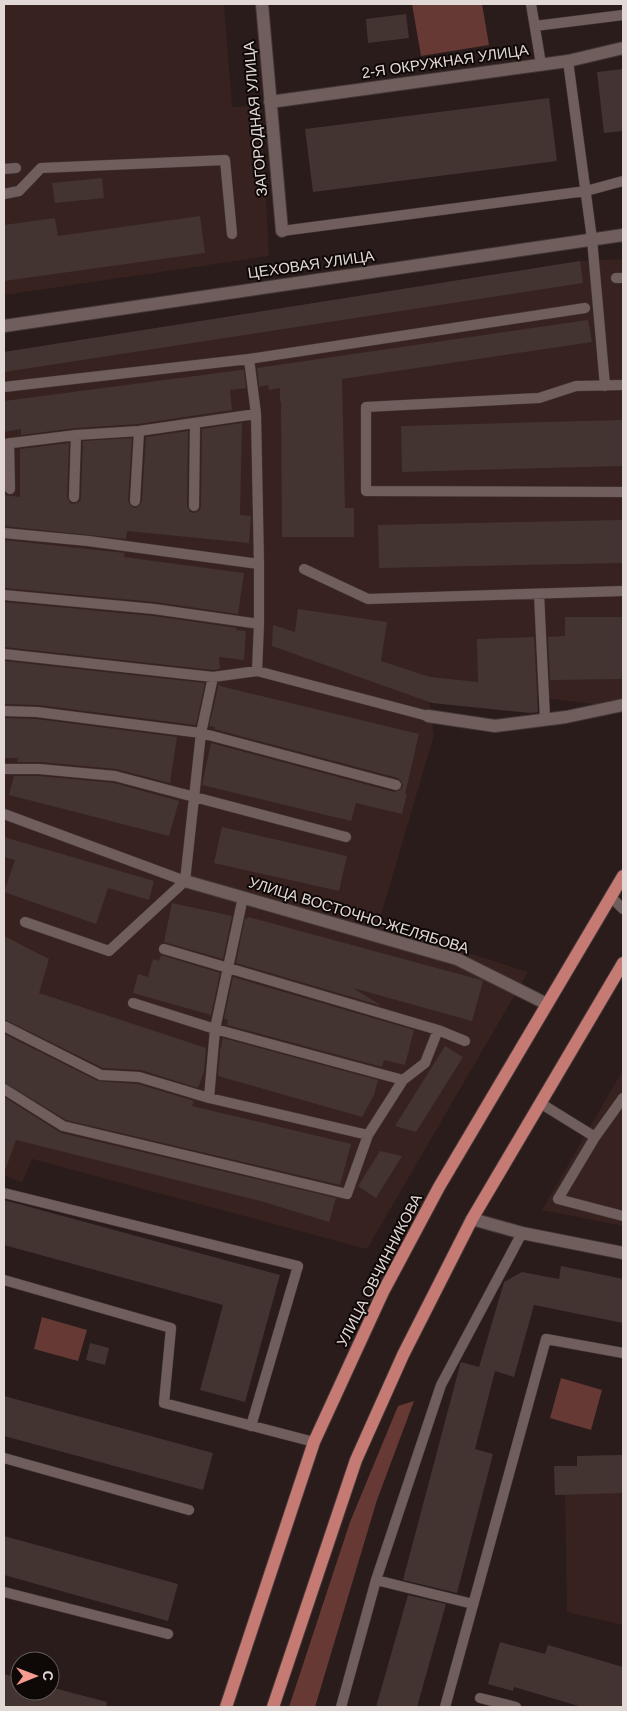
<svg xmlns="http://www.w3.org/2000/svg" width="627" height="1711" viewBox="0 0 627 1711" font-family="Helvetica,sans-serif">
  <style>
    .built { fill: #37221f }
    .green { fill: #663935 }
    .building { fill: #433432 }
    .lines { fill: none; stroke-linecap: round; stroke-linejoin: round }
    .lane-casing { stroke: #443837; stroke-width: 11 }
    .street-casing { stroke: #443837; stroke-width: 14 }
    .secondary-casing { stroke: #443837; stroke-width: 14 }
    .primary-casing { stroke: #443837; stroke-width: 14 }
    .lane { stroke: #705e5c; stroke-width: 10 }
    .street { stroke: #705e5c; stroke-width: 12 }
    .secondary { stroke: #705e5c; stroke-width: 12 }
    .primary { stroke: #c57a73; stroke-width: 12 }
    .labels { text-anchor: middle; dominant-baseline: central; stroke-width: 4; stroke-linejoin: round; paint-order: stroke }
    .street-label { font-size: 15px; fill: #e2d8d6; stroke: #0e0807 }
  </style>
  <rect width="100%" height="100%" fill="#2a1c1a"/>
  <!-- built -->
  <path class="built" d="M4,4H224L232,107L261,106L269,256L4,295Z
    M623,259V708L426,683L434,735L378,925L528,972L367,1249L32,1159L22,1183L4,1175V352L580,261Z
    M623,1070V1226L542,1210Z
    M623,1455V1625L567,1612L565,1495H555L554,1466H577V1456Z"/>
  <!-- green -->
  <path class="green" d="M412,4H482L489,45L421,56Z
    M42,1317L87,1330L78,1361L34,1349Z
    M561,1378L602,1390L591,1430L550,1418Z
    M414,1401L377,1500L315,1707H289L350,1522L398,1406Z"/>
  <!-- building -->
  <path class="building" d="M406,14L409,38L368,43L366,19Z
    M623,69V131L604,133L597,72Z
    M549,98L557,161L313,192L305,129Z
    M102,178L104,198L55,203L52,183Z
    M200,216L205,253L4,281V225L55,218L58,236Z
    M580,261L583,283L4,372V352Z
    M588,320L592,342L342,379L345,508H354V537H282L281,401H280V388L269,390L268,385L259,387L257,368Z
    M241,370H244L246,388L230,390L232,410L138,424L76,428L21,435V429L4,432V401Z
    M623,420V466L402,472L401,426Z
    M242,423L240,515L251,516L249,543L127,531L126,539L4,526V495L20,497V449L69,443L67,497L70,503L74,504L80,501L81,497L83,441L132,438L128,501L131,506L135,508L140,505L142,501L146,437L188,431L187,506L190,512L194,513L200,510L201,506L202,429Z
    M623,520V563L379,568L378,525Z
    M4,540L125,553L124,557L244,573L238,614L155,602L4,588Z
    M4,602L153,616L237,628L236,630L246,631L244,660L219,657L220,669L213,670L4,647Z
    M298,609L387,622L381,661L430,677L478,682L477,639L534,637L538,712L531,713L432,703L272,646L273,625L295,632Z
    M565,617H623V679L550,680L548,637L565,636Z
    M4,661L205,683L196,725L38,705L4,704Z
    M219,683L220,686L419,734L405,794H407L402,814L356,803L351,821L202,785L211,743L394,792L400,790L403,786L401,781L398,778L214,729L215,727L209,726Z
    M4,718L36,719L177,737L170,783L116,769L40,762H17L18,758H4Z
    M14,776H39L114,783L179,801L169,836L9,795Z
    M222,827L347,856L339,891L214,863Z
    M4,837L154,881L149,900L108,888L96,924L4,892L15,860L4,857Z
    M172,903L232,916L223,959L164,942Z
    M248,917L481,980L483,981L472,1021L353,988L382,1006L236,963L245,918L247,919Z
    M4,936L49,959L39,993L206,1048L204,1072L198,1088L141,1070L103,1068L4,1019Z
    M161,955L220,973L211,1015L133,993L138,974L148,977L153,959L159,961Z
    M233,977L414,1030L405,1065L384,1060L382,1067L227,1025L228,1020L224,1018Z
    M4,1034L98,1081L138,1084L194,1101L192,1106L351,1144L340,1185L66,1120L4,1082Z
    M223,1038L378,1080L374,1095L362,1117L218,1076L220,1051Z
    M445,1046L463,1057L416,1132L395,1126Z
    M4,1097L61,1133L336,1198L329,1222L264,1202L16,1140L6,1168H4Z
    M380,1151L402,1156L376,1198L358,1186Z
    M4,1200L280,1275L245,1402L200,1390L223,1305L4,1245Z
    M561,1266L623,1279V1323L534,1305L514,1377L495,1371L475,1449L493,1454L457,1593L403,1580L460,1365L461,1362L479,1367L504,1282L522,1272L559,1279Z
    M90,1343L109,1348L105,1365L86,1360Z
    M4,1396L213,1453L203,1490L4,1436Z
    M623,1455V1493L555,1495L554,1466H577V1456Z
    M4,1536L178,1584L168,1621L4,1575Z
    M408,1595L446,1604L417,1707H376Z
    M500,1642L545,1654L548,1645L623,1667V1707H582L514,1687L513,1691L488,1684Z
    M4,1674L20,1679V1691H50V1687L107,1702L106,1707H4Z"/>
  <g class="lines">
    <!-- lane casing -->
    <g class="lane-casing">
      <path id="lane" d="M531,4L541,64
        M535,26L623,15
        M568,61L592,239L605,386
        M4,169L16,168
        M4,194L19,191L41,168L225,160L232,234
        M282,231L586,191L623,181
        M616,278H623
        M249,359L256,414L259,564V624L257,671
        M623,385L576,386L539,398L366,407V491L623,492
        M4,387L249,359L585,308
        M9,443L10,489
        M4,444L76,435L139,431L256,414
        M74,497L76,435
        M135,501L139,431
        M194,506L195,423
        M4,533L88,541L259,564
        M304,569L368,599L623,591
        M539,594L545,719
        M4,595L154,609L259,624
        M4,654L213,677L257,671L428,716
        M4,711L37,712L201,733L396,785
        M4,769H39L115,776L346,837
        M4,814L185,881
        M611,897L623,909
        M25,922L109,951L185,881L201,733L213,677
        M164,949L438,1030L465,1041
        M133,1003L215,1029L403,1080
        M4,1026L101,1075L139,1077L209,1098L368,1135
        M4,1089L63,1126L347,1194L368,1135L403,1080L425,1063L438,1030
        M209,1098L215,1029L243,897
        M623,1098L595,1137L558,1199L623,1216
        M540,1103L595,1137
        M4,1193L298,1266L251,1426
        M4,1280L171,1328L164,1403L314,1442
        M4,1458L189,1510
        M376,1580L473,1604
        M4,1592L168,1634
        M480,1698L516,1707
        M341,1707L376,1580L441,1385L522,1233
        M445,1707L546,1339L623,1353"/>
    </g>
    <!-- street casing -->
    <g class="street-casing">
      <path id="street" d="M262,4L282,231
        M270,102L568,61L623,48
        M428,716L495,726L566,717L623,705
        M185,881L457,959L547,1004
        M472,1219L522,1233L623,1253"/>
    </g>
    <!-- secondary casing -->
    <g class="secondary-casing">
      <path id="secondary" d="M4,326L623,235"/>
    </g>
    <!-- primary casing -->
    <g class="primary-casing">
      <path id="primary" d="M226,1707L314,1442L383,1292L439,1187L623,876
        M273,1707L356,1460L403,1355L472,1219L623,963"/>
    </g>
    <!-- lane -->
    <use href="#lane" class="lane"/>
    <!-- street -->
    <use href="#street" class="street"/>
    <!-- secondary -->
    <use href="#secondary" class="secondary"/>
    <!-- primary -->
    <use href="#primary" class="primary"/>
  </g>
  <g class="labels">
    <!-- street labels -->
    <g class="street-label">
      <text transform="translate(445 61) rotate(-8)">2-Я ОКРУЖНАЯ УЛИЦА</text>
      <text transform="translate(255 119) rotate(-95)">ЗАГОРОДНАЯ УЛИЦА</text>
      <text transform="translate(311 264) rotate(-8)">ЦЕХОВАЯ УЛИЦА</text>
      <text transform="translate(359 915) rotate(17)">УЛИЦА ВОСТОЧНО-ЖЕЛЯБОВА</text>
      <text transform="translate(379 1270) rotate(-63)">УЛИЦА ОВЧИННИКОВА</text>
    </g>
  </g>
  <!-- border -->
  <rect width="627" height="1711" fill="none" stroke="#e2d8d6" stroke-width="10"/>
  <!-- north arrow -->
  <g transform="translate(35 1676) rotate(89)"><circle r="24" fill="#0e0807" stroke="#635b5a"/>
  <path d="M0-4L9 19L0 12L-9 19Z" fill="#f59c92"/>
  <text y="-8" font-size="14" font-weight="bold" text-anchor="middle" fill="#e2d8d6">С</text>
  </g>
</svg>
